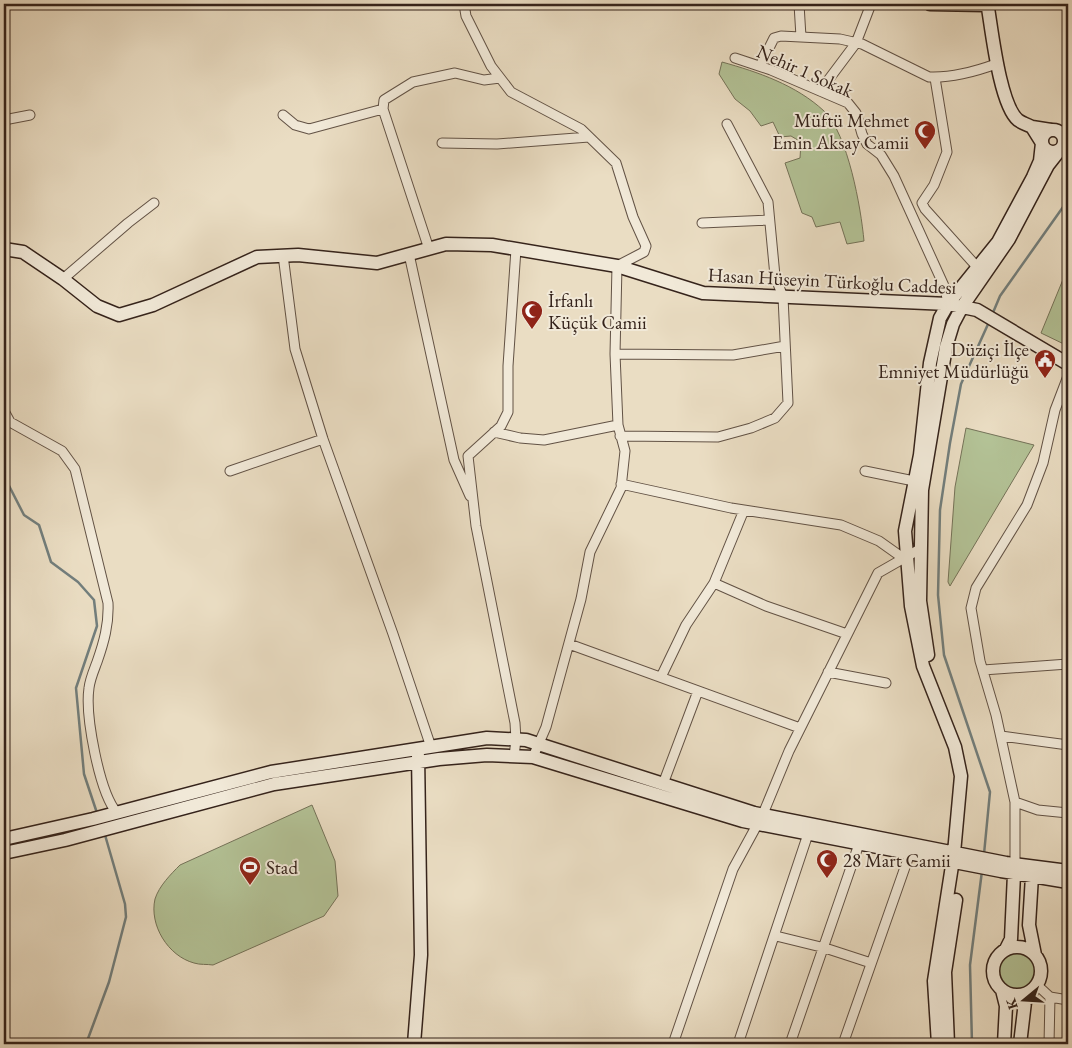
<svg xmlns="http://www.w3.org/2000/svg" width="1072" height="1048" viewBox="0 0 1072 1048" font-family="'EB Garamond',serif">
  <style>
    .green { fill: #b3c296; stroke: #747258 }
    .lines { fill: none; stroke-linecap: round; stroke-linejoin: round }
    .stream { stroke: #727e7c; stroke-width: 2.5 }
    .street-casing { stroke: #625245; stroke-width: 11 }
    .secondary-casing { stroke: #35231b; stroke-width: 15 }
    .street { stroke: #f1e9d8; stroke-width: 9 }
    .secondary { stroke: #f1e9d8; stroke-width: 12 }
    .labels { text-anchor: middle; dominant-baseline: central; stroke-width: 4; stroke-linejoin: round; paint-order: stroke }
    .street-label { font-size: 19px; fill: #35231b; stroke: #f1e9d8 }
    .poi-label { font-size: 19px; fill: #35231b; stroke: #f1e9d8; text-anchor: start }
  </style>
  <rect width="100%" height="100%" fill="#eaddc3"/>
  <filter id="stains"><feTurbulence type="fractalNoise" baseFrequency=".004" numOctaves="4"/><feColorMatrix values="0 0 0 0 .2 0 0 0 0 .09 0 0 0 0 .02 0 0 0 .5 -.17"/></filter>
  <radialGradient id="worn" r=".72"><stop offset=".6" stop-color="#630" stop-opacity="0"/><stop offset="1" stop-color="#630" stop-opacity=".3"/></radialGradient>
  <!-- green -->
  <path class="green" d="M722,62C758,72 796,85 824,111C848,134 861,208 864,241L847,244L840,222L816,227L812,217L802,213L785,163L800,158L801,142L791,136L780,137L773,122L761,126L750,111L735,99L719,74Z
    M1064,277L1068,279V346L1041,333Z
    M966,428L1034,445L950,586L948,582L955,487Z
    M312,805L335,861L338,896L324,916L213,965C207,964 200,965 194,963C168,956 149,925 155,899C159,886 171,874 180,865Z
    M998 971a19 19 0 1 1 38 0a19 19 0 1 1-38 0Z"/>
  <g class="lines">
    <!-- stream -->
    <path class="stream" d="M992,315L1000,296L1068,200
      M4,476L24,515L39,525L51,562L78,582L94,600L97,626L76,688L84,774L97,813
      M984,854L990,792L944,655L938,595L940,510L950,443L961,384L989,322
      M86,1044L109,982L126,917L125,904L105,835
      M972,1044L970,965L982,871"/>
    <!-- street casing -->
    <g class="street-casing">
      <path id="street" d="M464,4L466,16L491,66L511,92L581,129L616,163L633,217L646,246L644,252L617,266L615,354L618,425L625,451L621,488L590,552L581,599L546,727L533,757
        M799,4L801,37
        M735,58L771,70L848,103L856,113L862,134L867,144L881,155L894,176L945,288L948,304
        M760,66L774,38L781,36L840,39L862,44L929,77C952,78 974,72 996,64
        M935,78L947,152L934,185L922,203L925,209L978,268
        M820,91L856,43L871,4
        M283,115L295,125L309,129L383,109
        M4,120L30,115
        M442,143L497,144L589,137
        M702,223L769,220
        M429,249L383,109L384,100L413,82L455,73L484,80L500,78
        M409,254L454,460L470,496
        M283,255L295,349L323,439L393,634L431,747
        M63,279L128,223L154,203
        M615,354L733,355L785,346
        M4,411L10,422L62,451L75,469L108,603C109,624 104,642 97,662C94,670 90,679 89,688C85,715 99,792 117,813
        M494,432L520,438L544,440L618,425
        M620,436L718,437L751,428L775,418L788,403L783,297L775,276L768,202L727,124
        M230,471L323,439
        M865,471L914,481
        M621,484L731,508L841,525L879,541L903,558
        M714,583L766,606L847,634
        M569,644L800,728
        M983,670L1068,664
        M828,672L886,683
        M661,677L686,625L714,583L744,510
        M1001,736L1068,745
        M514,756L516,740L515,723L476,526L468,456L501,426L508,412V366L516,249
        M663,784L698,691
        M1015,802L1038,810L1068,813
        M1015,869V802L996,715L980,661L971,608L976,588L1027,505L1043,463L1055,410L1068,376
        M776,936L825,948L871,963
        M1037,985L1050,997L1068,1000
        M673,1044L733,869L763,814L789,751L878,573L920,549
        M738,1044L808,834
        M790,1044L859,844
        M843,1044L910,853
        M1049,1044L1050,997"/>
    </g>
    <!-- secondary casing -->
    <g class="secondary-casing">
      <path id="secondary" d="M930,4L985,5L988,8C992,32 1000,105 1018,120C1022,123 1028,125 1032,127
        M1042 141a11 11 0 1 1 22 0a11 11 0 1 1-22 0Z
        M4,249L23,252L63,279L97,306L119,315L153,305L257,257L298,255L377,263L446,244L492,245L617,266L703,293L948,304L977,310L1068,364
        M928,655L920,601L922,490L946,347L953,324L962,307L1009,239L1048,165L1059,151
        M4,839L93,819L271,772L487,738L526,740L754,813L1006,863L1068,871
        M4,853L65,840L274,784L439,759L487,755L533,757L743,821L1001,871L1068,882
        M1032,876L1029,925L1035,955
        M993 971a24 24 0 1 1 48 0a24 24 0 1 1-48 0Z
        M1006,949L1011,939L1014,874
        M1002,990L1006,1006L1004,1044
        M414,1044L421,955L418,754
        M938,1044L934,981L954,853L961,776L955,747L923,666L911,606L905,531L920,455L930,363L940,318L948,304L998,242L1033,177L1040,161L1042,143L1032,127L1051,130
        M948,1044L945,972L956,900
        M1020,1044L1025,1002L1032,991"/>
    </g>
    <!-- street -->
    <use href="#street" class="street"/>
    <!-- secondary -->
    <use href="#secondary" class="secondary"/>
  </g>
  <!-- icons -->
  <defs>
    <g id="mosque-pin" transform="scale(1.125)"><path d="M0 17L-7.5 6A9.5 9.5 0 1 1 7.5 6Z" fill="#8f2418" stroke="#f1e9d8"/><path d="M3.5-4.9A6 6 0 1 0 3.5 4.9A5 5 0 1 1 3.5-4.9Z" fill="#fff"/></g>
    <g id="civic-pin" transform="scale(1.125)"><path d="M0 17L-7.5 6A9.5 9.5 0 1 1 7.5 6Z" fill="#8f2418" stroke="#f1e9d8"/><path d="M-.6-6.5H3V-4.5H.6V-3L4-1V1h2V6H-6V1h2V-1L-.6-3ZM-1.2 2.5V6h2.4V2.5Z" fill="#fff"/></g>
    <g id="stadium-pin" transform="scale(1.125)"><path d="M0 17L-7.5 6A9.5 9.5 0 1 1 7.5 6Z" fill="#8f2418" stroke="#f1e9d8"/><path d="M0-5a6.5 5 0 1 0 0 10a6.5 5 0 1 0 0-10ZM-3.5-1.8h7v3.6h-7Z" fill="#fff"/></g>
  </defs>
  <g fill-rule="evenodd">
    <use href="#mosque-pin" x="925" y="131"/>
    <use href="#mosque-pin" x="532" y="311"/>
    <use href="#civic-pin" x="1045" y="360"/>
    <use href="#mosque-pin" x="827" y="860"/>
    <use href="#stadium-pin" x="250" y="867"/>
  </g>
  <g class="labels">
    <!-- street labels -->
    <g class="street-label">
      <text transform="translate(805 71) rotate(24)">Nehir 1 Sokak</text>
      <text transform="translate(832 281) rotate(3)">Hasan Hüseyin Türkoğlu Caddesi</text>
    </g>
    <!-- poi labels -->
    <g class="poi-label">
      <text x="909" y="120" text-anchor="end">Müftü Mehmet<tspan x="909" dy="22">Emin Aksay Camii</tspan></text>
      <text x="548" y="300">İrfanlı<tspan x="548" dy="22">Küçük Camii</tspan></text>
      <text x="1029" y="349" text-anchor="end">Düziçi İlçe<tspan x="1029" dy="22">Emniyet Müdürlüğü</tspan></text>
      <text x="843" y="860">28 Mart Camii</text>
      <text x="266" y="867">Stad</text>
    </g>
  </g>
  <!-- margin -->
  <rect width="1072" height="1048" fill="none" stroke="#eaddc3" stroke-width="20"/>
  <rect x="5" y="5" width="1062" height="1038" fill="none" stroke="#35231b" stroke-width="2.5"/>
  <rect x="10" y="10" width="1052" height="1028" fill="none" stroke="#35231b"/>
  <!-- north arrow -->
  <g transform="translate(1024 1000) rotate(252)" stroke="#f1e9d8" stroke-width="4" paint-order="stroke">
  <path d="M0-4L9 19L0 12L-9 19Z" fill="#35231b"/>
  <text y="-8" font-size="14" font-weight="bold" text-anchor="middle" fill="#35231b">K</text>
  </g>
  <rect width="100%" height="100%" filter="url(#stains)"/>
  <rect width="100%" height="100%" fill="url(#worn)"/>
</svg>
